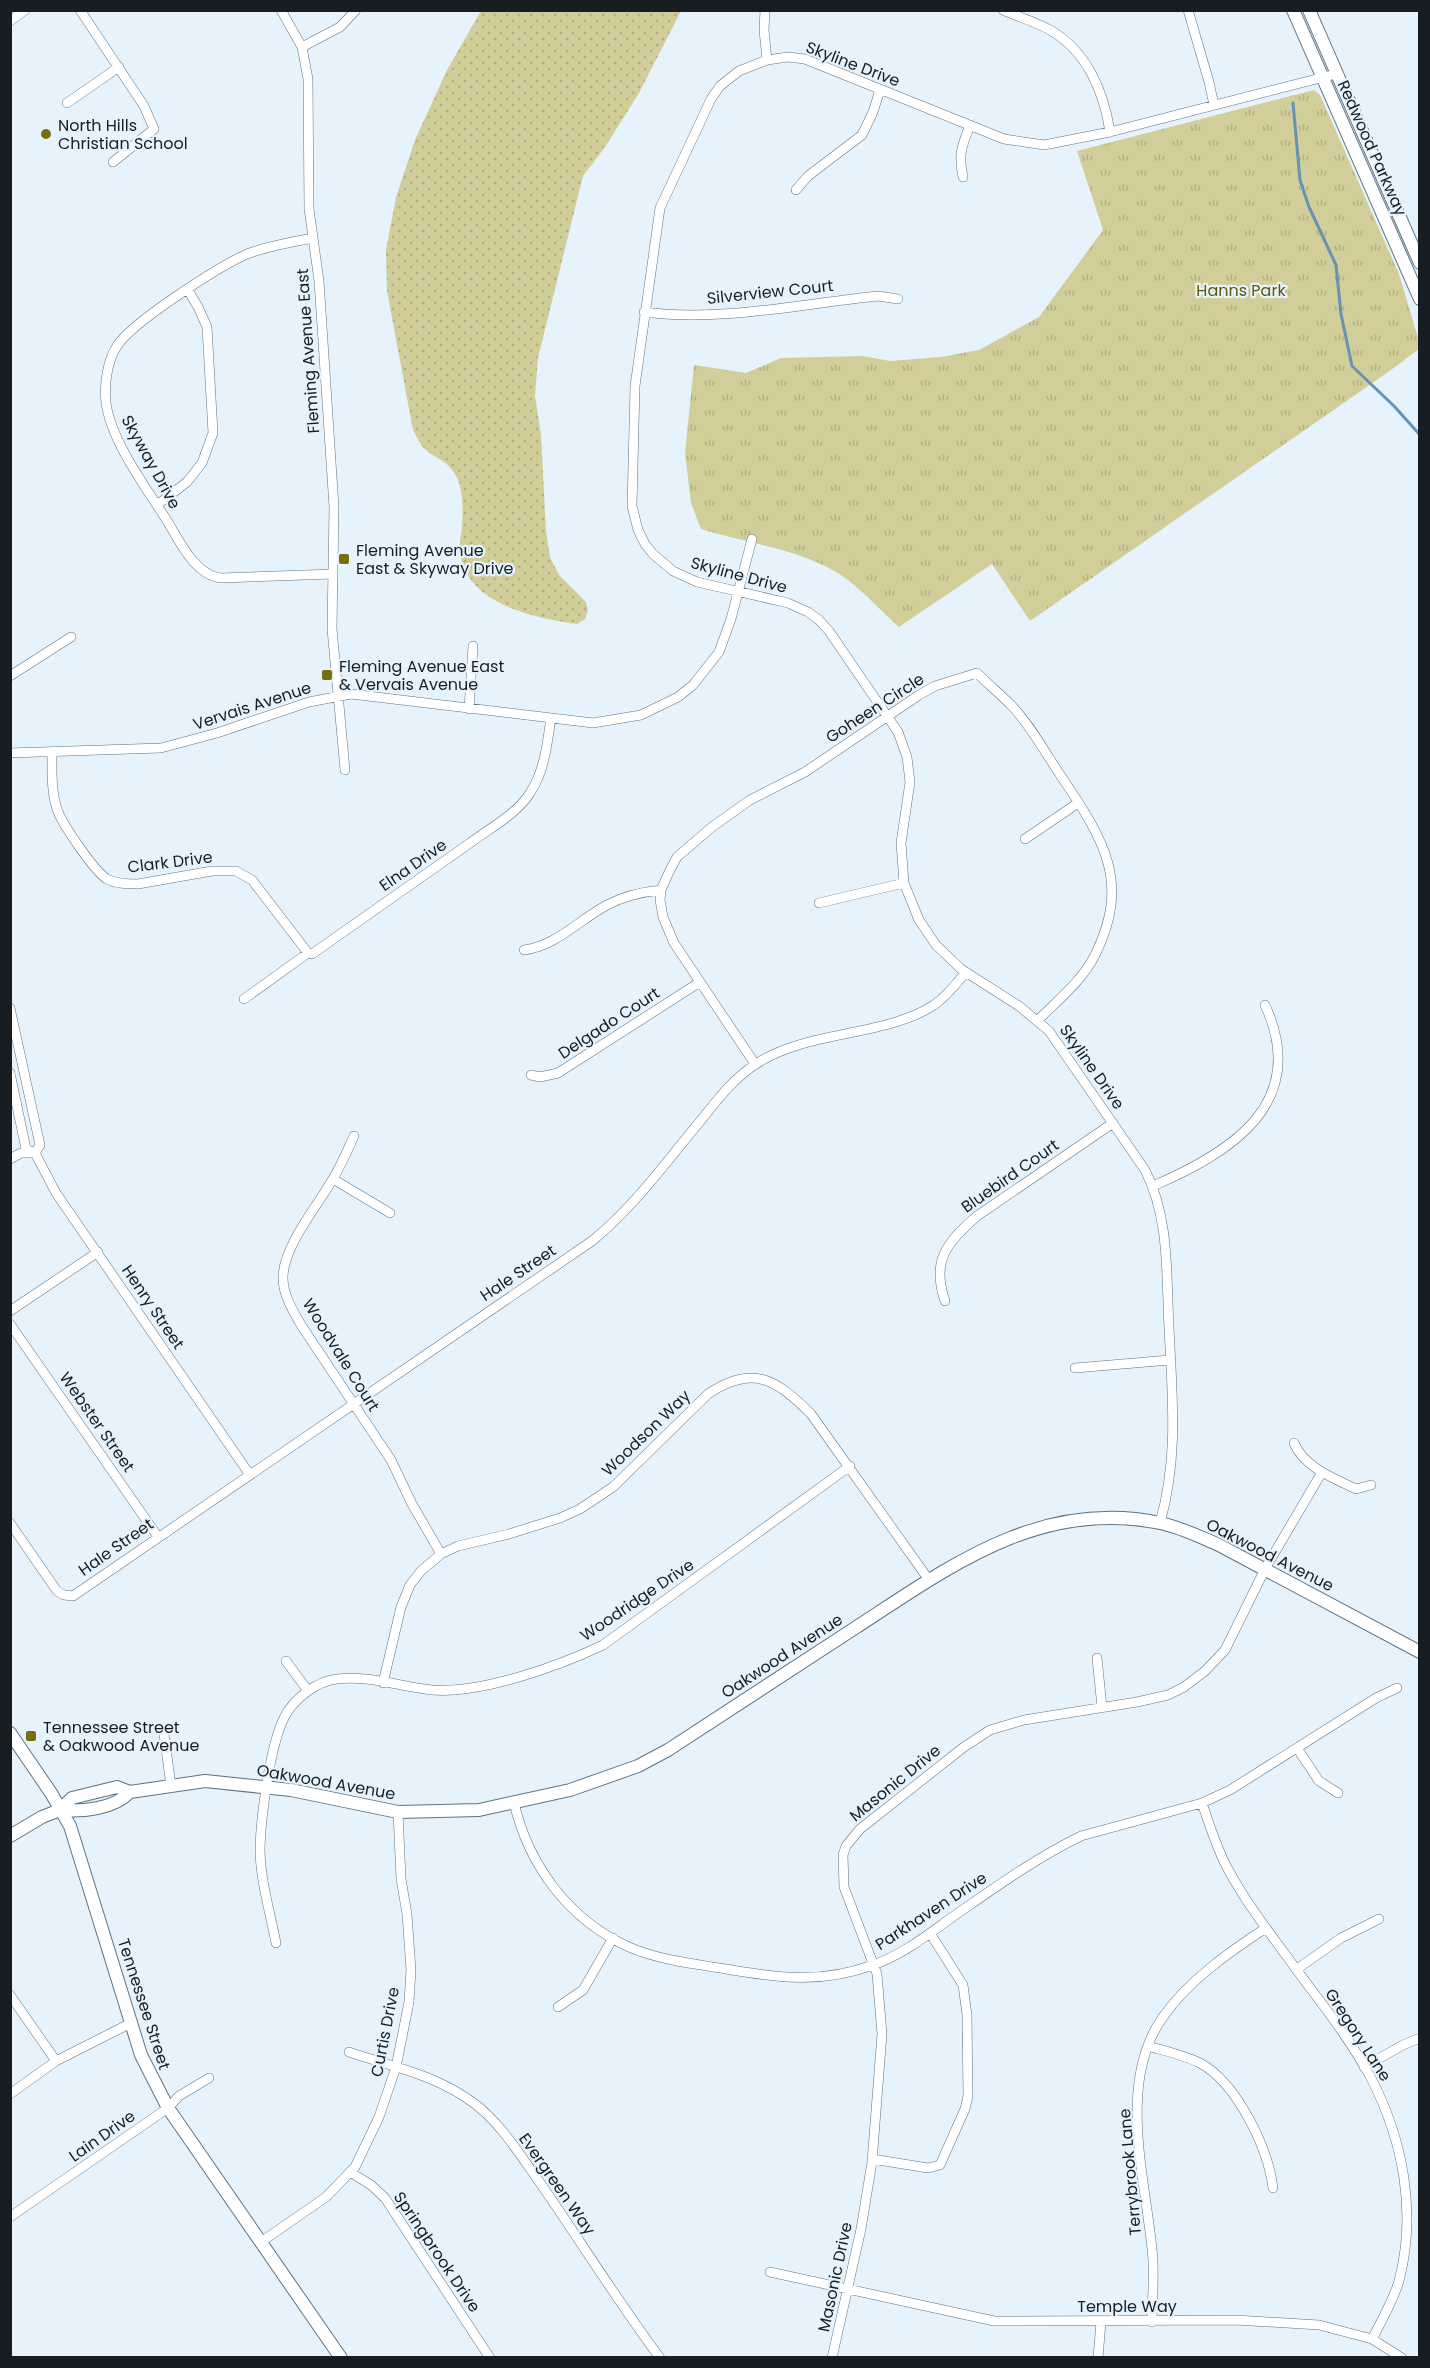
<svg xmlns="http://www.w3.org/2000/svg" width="1430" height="2368" viewBox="0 0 1430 2368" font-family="Poppins,sans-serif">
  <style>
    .grass { fill: url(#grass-dots) }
    .park { fill: url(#park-tufts) }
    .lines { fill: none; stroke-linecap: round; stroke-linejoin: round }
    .stream { stroke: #6792b2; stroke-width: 3 }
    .minor-casing { stroke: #5f7382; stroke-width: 10 }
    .major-casing { stroke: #5f7382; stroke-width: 14 }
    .minor { stroke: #fff; stroke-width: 9 }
    .major { stroke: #fff; stroke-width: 12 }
    .poi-dot { fill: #766f0e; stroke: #e6f3fd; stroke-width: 2 }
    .labels { text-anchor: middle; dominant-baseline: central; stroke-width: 4.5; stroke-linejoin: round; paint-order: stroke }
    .street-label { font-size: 16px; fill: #161e24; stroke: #e6f3fd }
    .poi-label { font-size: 16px; fill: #161e24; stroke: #e6f3fd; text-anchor: start }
    .park-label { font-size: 16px; fill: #5d5706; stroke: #e6f3fd }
  </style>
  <defs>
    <pattern id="grass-dots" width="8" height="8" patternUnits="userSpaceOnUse" patternTransform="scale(1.5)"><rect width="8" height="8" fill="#d1ce99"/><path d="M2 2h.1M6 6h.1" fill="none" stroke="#b3b084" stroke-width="1.8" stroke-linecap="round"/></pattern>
    <pattern id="park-tufts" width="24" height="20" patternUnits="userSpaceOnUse" patternTransform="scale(1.5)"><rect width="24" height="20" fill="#d1ce99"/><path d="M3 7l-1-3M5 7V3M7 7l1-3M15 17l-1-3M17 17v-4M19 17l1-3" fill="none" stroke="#b3b084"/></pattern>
  </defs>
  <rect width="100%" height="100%" fill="#e6f3fd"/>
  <!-- grass -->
  <path class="grass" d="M481,11H681L639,93L605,147L583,176L538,358L535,396L541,435L546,531L550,557L559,575L586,602L588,611L585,619L577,624C534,618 462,603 460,549C459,541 462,533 462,526C463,512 463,493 458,480C449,458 434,460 422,446C418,441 416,435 413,430L387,291L386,250L396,197L415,140L447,70Z"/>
  <!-- park -->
  <path class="park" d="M1314,90L1320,95L1399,274L1419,341V349L1391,370L1030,621L992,564L899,627C882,612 866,594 848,580C808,550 749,544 701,529L691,503L685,453L694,365L746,373L781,358L863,356L890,361L941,357L979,350L1039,317L1103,230L1077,151Z"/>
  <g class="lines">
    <!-- stream -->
    <path class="stream" d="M1293,103L1300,180L1309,207L1336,265L1341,314L1352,366L1394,406L1420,435"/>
    <!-- minor casing -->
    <g class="minor-casing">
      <path id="minor" d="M80,10L144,106L154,129L113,162
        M281,10L302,47L308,79L309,209L319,281L334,507L332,629L345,770
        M765,10L764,30L767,60
        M1003,10C1018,17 1036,22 1050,30C1087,51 1104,92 1110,132
        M1188,10L1209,82L1214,105
        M10,21L25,10
        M302,47L340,27L356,10
        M67,103L119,67
        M963,177C958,154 962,146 970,125
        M796,190L808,176L862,135L873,112L880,90
        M313,238C291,242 268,246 247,254C220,266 132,322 117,346C107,361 104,386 106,403C111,440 144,485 164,516C178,537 193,575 221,578L333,574
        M644,312C722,322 800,304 878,296L898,299
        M157,505L187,482L202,463L213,433L207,327L198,307L188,290
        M10,676L71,637
        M469,709L473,646
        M52,752C52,771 51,793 58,812C64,826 94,871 107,879C116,884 128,884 138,884L212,871H236L252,880L308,953
        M10,753L161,748L217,733L309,702L351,694L593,723L641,715L678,697L693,685L719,652L731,619L752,539
        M1025,839L1078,803
        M819,903L904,883
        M524,950C556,946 579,920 607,905C624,896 641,892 661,890
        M244,999L308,953L312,954C364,917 418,880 470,843C490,828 517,814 530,793C545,770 547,744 551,718
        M10,1008L40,1145L35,1153
        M755,1064L674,943L663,917L660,900L661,890L669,872L677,857L712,827L750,800L805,772L919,695L935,686L977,673C988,684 1000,694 1011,705C1030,724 1047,756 1063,779C1104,840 1131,883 1095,955C1083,980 1057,1001 1038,1020
        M10,1073L26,1149L35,1153L56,1193L250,1475
        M531,1075L540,1077L558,1073L700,982
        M354,1136C347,1151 340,1168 331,1182C316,1208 283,1247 283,1278C283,1295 293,1311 301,1325L391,1460L412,1504L441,1554
        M10,1159L21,1153H33
        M333,1179L390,1213
        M1153,1186C1232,1152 1310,1103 1265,1005
        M945,1301C931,1261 947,1242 977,1216L1113,1123
        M10,1311L98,1252
        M10,1324L158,1537
        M1075,1368L1170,1360
        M1294,1443C1304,1467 1333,1478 1356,1489L1371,1485
        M10,1523L57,1591L64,1595L73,1596L592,1241C635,1206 666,1162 702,1119C718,1099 734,1078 756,1064C807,1030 885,1037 934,1005C947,996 956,984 966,972
        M1160,1523C1179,1455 1172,1396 1169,1327C1166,1274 1170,1219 1145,1170L1049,1031L1019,1006L961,969L936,945L919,920L904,883L901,843L910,782L907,757L898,732L829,631L819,620L808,612L788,603L697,582L673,571L653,554L645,544L638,530L632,506L635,386L660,208L711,99L720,86L739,71L767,60L788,57L805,59L1004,139L1044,145L1110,132L1336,74
        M1097,1658L1102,1707
        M286,1661L308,1691
        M383,1683L401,1607L410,1585L421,1571L441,1554L458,1546L509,1534L560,1518L580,1509L613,1487L708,1394C753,1364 776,1379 811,1414L929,1580
        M164,1734L171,1786
        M1297,1748L1319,1781L1338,1793
        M514,1803C529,1866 569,1920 629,1947C659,1960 694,1964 726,1969C779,1978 821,1984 873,1965C902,1955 926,1936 951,1918C993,1889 1034,1859 1081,1836L1202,1803L1230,1790L1376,1698L1397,1688
        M1202,1803C1210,1826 1217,1850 1229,1871C1248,1906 1273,1937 1296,1969C1322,2004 1350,2039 1371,2078C1403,2140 1417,2212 1399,2281C1393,2301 1382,2320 1372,2339
        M276,1943C270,1912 260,1879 260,1848C261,1816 270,1746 284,1718C293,1699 317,1681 337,1679C368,1675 402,1687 432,1690C481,1694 559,1666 603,1645L850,1466
        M1297,1969L1341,1938L1379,1919
        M10,1995L56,2061
        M558,2007L583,1990L613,1938
        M1148,2046C1165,2051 1184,2055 1200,2063C1237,2083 1268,2148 1273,2188
        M349,2052C393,2067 437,2075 475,2104C500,2123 518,2152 536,2177C578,2237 616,2299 660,2358
        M1364,2067L1403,2045L1420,2038
        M10,2094L56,2061L131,2023
        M872,2159L928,2168L940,2165L965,2109L968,2096L967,2015L963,1985L930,1933
        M350,2172L371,2185L385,2198L490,2358
        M10,2217L168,2108L179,2096L209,2078
        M261,2242L326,2197L355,2167L379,2117L396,2067L409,2002L411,1970L407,1914L401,1879L398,1812
        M770,2272L994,2321L1236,2320L1319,2325L1372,2339L1402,2358
        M1152,2322C1152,2298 1155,2272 1152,2249C1145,2177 1117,2081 1163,2017C1188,1981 1229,1952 1266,1928
        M832,2358L861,2229L872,2162L882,2034L877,1974L844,1887L843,1855L846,1846L860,1829L964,1747L990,1730L1024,1720L1137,1702L1168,1695L1184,1687L1205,1671L1225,1650L1265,1569L1322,1472
        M1098,2358L1101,2322"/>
    </g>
    <!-- major casing -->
    <g class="major-casing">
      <path id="major" d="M1293,10L1420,299
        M1309,10L1420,263
        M10,1733L51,1793L70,1826L141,2055L168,2108L341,2358
        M60,1810C82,1812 114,1809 130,1792
        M10,1836L42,1817L60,1810L72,1798L117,1787L130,1792L205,1781L291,1790L398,1812L479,1810L570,1790L638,1766L668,1750C730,1710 792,1669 855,1628C949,1567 1040,1498 1160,1523C1180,1527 1200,1537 1219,1545L1420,1652"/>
    </g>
    <!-- minor -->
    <use href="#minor" class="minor"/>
    <!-- major -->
    <use href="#major" class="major"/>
  </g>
  <!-- markers -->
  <g class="poi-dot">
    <circle cx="46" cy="134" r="6"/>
    <rect x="338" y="553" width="12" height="12" rx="3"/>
    <rect x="321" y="669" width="12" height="12" rx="3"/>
    <rect x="25" y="1730" width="12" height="12" rx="3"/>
  </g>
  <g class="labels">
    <!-- street labels -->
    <g class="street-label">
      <text transform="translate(853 64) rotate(21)">Skyline Drive</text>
      <text transform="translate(1372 148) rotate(66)">Redwood Parkway</text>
      <text transform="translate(770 292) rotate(-6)">Silverview Court</text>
      <text transform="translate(308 351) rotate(-94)">Fleming Avenue East</text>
      <text transform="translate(151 462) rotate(61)">Skyway Drive</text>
      <text transform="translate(739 575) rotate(15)">Skyline Drive</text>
      <text transform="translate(252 706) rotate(-18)">Vervais Avenue</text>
      <text transform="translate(875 708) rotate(-33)">Goheen Circle</text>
      <text transform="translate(170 862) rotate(-7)">Clark Drive</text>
      <text transform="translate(413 865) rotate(-35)">Elna Drive</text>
      <text transform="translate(609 1023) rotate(-33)">Delgado Court</text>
      <text transform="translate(1092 1067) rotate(55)">Skyline Drive</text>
      <text transform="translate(1010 1176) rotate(-35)">Bluebird Court</text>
      <text transform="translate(518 1273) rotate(-34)">Hale Street</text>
      <text transform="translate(153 1307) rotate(56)">Henry Street</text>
      <text transform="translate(341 1355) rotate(58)">Woodvale Court</text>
      <text transform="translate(97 1422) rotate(55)">Webster Street</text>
      <text transform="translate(646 1433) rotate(-44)">Woodson Way</text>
      <text transform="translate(116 1547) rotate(-35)">Hale Street</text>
      <text transform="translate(1270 1555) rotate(27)">Oakwood Avenue</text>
      <text transform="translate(637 1600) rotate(-34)">Woodridge Drive</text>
      <text transform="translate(782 1656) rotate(-33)">Oakwood Avenue</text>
      <text transform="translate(326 1782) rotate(10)">Oakwood Avenue</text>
      <text transform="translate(895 1783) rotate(-39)">Masonic Drive</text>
      <text transform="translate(931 1911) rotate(-33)">Parkhaven Drive</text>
      <text transform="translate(144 2004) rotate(72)">Tennessee Street</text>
      <text transform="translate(385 2032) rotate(-79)">Curtis Drive</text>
      <text transform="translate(1358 2035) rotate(57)">Gregory Lane</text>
      <text transform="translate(102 2136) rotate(-35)">Lain Drive</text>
      <text transform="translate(1130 2172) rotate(-95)">Terrybrook Lane</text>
      <text transform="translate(557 2184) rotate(55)">Evergreen Way</text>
      <text transform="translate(437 2252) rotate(56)">Springbrook Drive</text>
      <text transform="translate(835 2277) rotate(-78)">Masonic Drive</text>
      <text x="1127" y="2306">Temple Way</text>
    </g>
    <!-- poi labels -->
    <g class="poi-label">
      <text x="58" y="125">North Hills<tspan x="58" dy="18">Christian School</tspan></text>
      <text x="356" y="550">Fleming Avenue<tspan x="356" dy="18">East &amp; Skyway Drive</tspan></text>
      <text x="339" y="666">Fleming Avenue East<tspan x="339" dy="18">&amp; Vervais Avenue</tspan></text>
      <text x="43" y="1727">Tennessee Street<tspan x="43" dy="18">&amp; Oakwood Avenue</tspan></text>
    </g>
    <!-- park labels -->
    <g class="park-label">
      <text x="1241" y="290">Hanns Park</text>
    </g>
  </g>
  <!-- border -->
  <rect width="1430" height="2368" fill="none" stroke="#161e24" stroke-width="24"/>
</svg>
